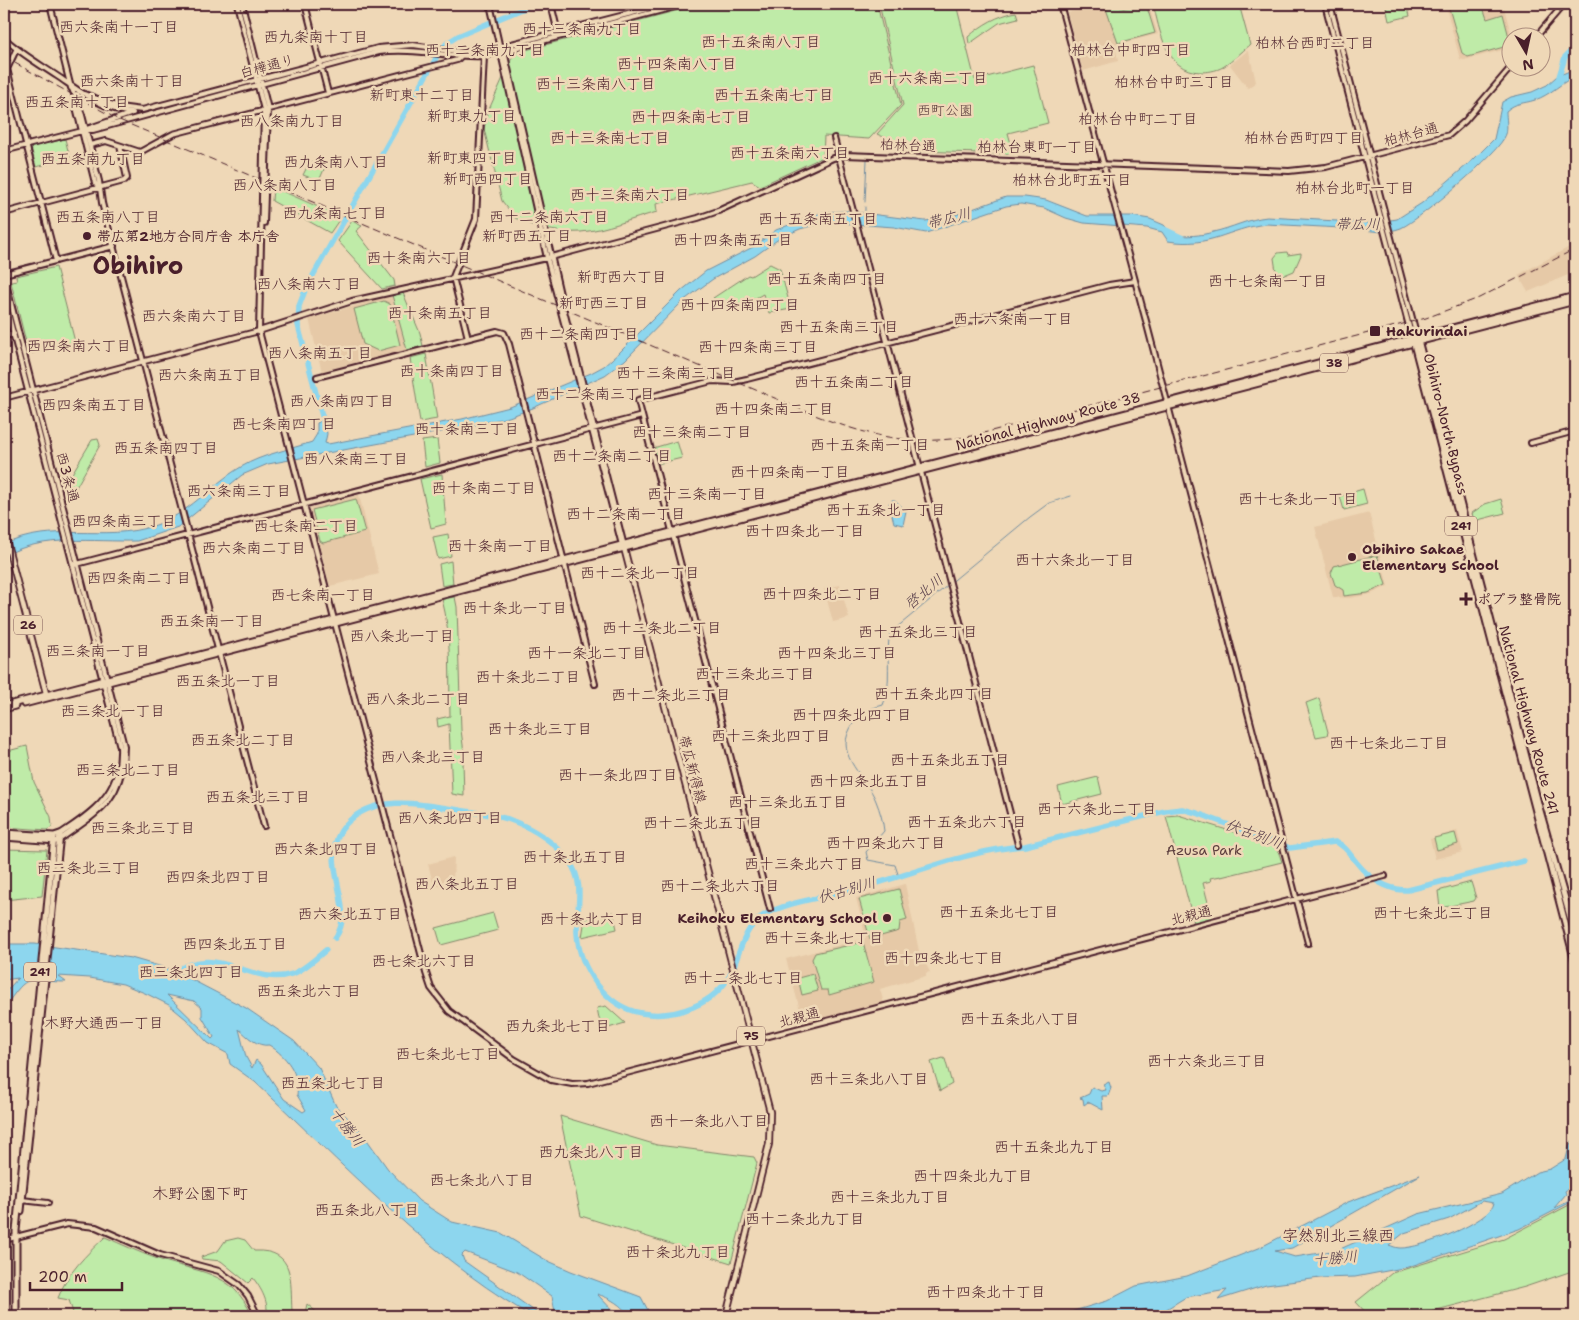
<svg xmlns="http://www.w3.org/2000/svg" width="1579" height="1320" viewBox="0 0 1579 1320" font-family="'Shantell Sans','Klee One',sans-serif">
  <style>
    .built { fill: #e6c9a7 }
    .green { fill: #bfeba8; stroke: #84856a }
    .water { fill: #8dd6ee; stroke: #728da0; fill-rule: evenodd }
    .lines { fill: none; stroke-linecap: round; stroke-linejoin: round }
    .stream { stroke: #728da0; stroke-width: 1 }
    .river { stroke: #8dd6ee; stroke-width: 5.5 }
    .secondary-casing { stroke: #4a1f2b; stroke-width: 8 }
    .primary-casing { stroke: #4a1f2b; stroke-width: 8 }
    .highway-casing { stroke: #4a1f2b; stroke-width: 9 }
    .secondary { stroke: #efd8b7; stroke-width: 4 }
    .primary { stroke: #efd8b7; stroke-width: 4.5 }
    .highway { stroke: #efd8b7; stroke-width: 5 }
    .rail { stroke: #4a1f2b; stroke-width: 1; stroke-dasharray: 8 4; stroke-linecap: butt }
    .poi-dot { fill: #4a1f2b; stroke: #efd8b7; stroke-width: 2 }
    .labels { text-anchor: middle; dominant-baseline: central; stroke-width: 5; stroke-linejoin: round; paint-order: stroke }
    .shield { fill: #efd8b7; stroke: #7c5655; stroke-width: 1 }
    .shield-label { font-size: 12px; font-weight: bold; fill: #4a1f2b }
    .street-label { font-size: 14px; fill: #4a1f2b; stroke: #efd8b7 }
    .park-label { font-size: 14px; fill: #5c3e3e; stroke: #efd8b7 }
    .poi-label { font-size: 14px; font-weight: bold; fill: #4a1f2b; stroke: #efd8b7; text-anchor: start }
    .neighbourhood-label { font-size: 15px; fill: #4a1f2b; stroke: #efd8b7 }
    .water-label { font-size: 15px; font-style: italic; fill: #543a48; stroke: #efd8b7 }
    .quarter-label { font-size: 16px; fill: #4a1f2b; stroke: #efd8b7 }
    .town-label { font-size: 24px; font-weight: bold; fill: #4a1f2b; stroke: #efd8b7 }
  </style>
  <rect width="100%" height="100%" fill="#efd8b7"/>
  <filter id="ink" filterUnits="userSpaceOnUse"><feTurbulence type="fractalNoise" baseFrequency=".02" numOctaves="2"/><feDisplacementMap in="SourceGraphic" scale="10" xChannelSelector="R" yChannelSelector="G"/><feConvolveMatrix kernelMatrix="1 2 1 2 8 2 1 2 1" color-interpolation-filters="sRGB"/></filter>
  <g filter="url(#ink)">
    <!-- built -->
    <path class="built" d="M1108,4H1148L1158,34L1115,45L1118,61L1083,71L1067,12Z
      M1445,4H1503L1512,37L1511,48L1464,60L1460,59Z
      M1247,51L1249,52L1256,82L1248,88L1230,65Z
      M1575,244V272L1528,292L1518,275Z
      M392,295L407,350L322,372L309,319Z
      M359,495L379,574L330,586L310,508Z
      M1369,513L1388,586L1371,594L1351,598L1333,597L1315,527Z
      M840,585L849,618L833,622L824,589Z
      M1457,831L1463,852L1435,859L1430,839Z
      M454,857L453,883L434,887L428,864Z
      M905,884L919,951L930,972L926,973V976L880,989L884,1003L806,1023L803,1021L786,959L866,938L856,898Z"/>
    <!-- green -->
    <path class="green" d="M702,4H877L901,105L869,139L824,136L823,157L760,186L752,181L656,204L657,212C634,218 605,230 581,232C556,234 530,226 509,215L510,211L502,201L484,129L487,114L514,53Z
      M879,4H956L975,80L1033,65L1048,123L1008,133L1014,154L914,151L877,134L903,105Z
      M1146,4L1155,33L1118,43L1105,6L1116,5L1123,8Z
      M1153,4H1239L1250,45C1241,52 1233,61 1223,67C1216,71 1207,72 1200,72C1165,71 1160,30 1153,4Z
      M1393,4H1407L1410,16L1389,21L1386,7Z
      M1464,4H1482L1487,19L1503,14L1511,45L1468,57L1462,53L1449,8Z
      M1016,12L1018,18L999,23L969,44L968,37C983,24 997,16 1016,12Z
      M65,139L70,158L36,167L31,147Z
      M322,159L325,167L319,181L303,175L309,163Z
      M273,187L341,217L330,233L272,201Z
      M352,221L362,226L356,231L394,280L395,286L382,289L338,241Z
      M1287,252L1288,255L1301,253V255L1294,271L1277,278L1274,258L1278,253Z
      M770,264L780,269L791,309L769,313L763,294C745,304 732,311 713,298L748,275L751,276Z
      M56,267L75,342L29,354L11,282L17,281L16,276Z
      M403,293L420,333L423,346L407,350L392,295Z
      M384,301L390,304L400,345L378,351L363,344L354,309Z
      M426,354L437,419L420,422L410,358Z
      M98,439L100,445L70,498L66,499L64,487L92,440Z
      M437,439L440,463L425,467L422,441Z
      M677,441L682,458L657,464L653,448Z
      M442,474L446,524L431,528L420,479Z
      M1363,489L1367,504L1344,510L1340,496Z
      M356,499L365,532L323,543L320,541L312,510Z
      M1501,499L1505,513L1474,521L1472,513L1485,504Z
      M448,534L451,556L438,559L433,537Z
      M1377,555L1386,585L1368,593L1344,596L1343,590L1335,585L1331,573L1334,566Z
      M451,561L453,584L442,586L439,564Z
      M455,597L457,607L461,730L465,760L463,761L464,796L452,794L449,724L438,727L437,719L450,716C449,678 452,636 442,599Z
      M1319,698L1328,732L1327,735L1316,737L1306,703Z
      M27,746L34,782L51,817L52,827L47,830L4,827V752Z
      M1098,777L1102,794L1062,804L1058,787Z
      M1178,815L1276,845L1282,862L1221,877V876L1210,878L1211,881L1203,883L1212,918L1194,923L1166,816Z
      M1455,833L1458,844L1437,850L1434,838Z
      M4,849L47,850L42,896L4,900Z
      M1471,882L1476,898L1474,901L1440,908L1438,891Z
      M899,889L907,920L900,922L899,931L870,939L859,899Z
      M613,912L617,929L582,937L585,919Z
      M493,913L498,930L441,945L436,928Z
      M863,942L874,982L829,995L828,990H821L812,959L815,953Z
      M813,974L818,991L802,995L798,978Z
      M606,1006L625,1023L605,1029L601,1028L597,1008Z
      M943,1058L945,1059L952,1084L940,1091L931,1062Z
      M560,1116L657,1145L754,1157L757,1163L731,1263L581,1216Z
      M1575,1202V1270L1525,1287L1429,1312L1407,1316H1369L1356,1302L1392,1273L1504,1239Z
      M105,1237C121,1244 138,1252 155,1258C197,1273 232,1269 252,1316H74L69,1300L58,1298C67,1273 86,1255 105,1237Z
      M238,1238L245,1240L254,1251C296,1249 290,1281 292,1311L305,1313L307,1304L321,1316H266C270,1304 261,1288 253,1278L248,1283L221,1261L202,1259L201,1257L218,1251L225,1241Z"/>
    <!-- water -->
    <path class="water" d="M1575,69V76C1561,83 1550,95 1535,100C1523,104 1516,102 1506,111C1506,118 1508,128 1506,134C1501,152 1419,220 1401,228C1388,233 1373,232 1360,229L1266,224C1227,229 1211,248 1168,241L1162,232L1147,228L1084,223L1066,218L1044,208L1021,204L1006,206L926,233L894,227L825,222L800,229L780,238L755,256L713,279L683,301L625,360L605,375L533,408L509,417L462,428L268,464L242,475L178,527L137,541C93,542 43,534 4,556V545C50,521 106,542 153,526C188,515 210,485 241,467C263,454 288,450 312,442L317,434V423L325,419L327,434L325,443L328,444L462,419L510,407L591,373L604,366L620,352L681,291L706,271L753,247L776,230L823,212L847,211L925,221L947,218L1006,197H1025L1046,200L1087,216H1131L1150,219L1164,225L1174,236C1187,236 1200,236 1213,232C1232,228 1248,219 1267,217L1372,223L1397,219L1422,203L1474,159L1494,139L1502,102L1511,97L1532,92L1547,85L1557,76Z
      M892,500H895L906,511L903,525L894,523L889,503Z
      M4,944H35L131,958L173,970L246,1008L294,1041L319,1068L336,1106L360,1130L388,1169L419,1201L452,1222L501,1233L546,1260L571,1271L641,1297L651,1316H629C622,1305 610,1298 597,1294L618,1316H536L525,1310L523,1311C423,1251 341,1162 255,1082L230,1064L228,1054L208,1043L186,1019L169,1005L147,994L123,984L90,978L58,976L66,982C24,982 31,970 4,1008V994L18,978L4,980ZM167,995L194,1001L202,1008V1017L214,1037L212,1039ZM239,1029C247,1036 257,1047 269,1045C286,1056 300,1073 297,1095L306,1110L303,1112L284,1099L261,1064L256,1060L252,1068L246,1057ZM465,1252L517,1272L552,1296L555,1312L540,1315L464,1261L462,1255Z
      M1109,1082L1111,1088L1108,1096H1102L1103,1110L1088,1102L1084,1105L1083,1099L1080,1098L1089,1094L1092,1087L1101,1091L1106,1090L1103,1085Z
      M1575,1137V1184L1565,1191L1566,1194L1554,1208L1568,1202L1569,1192L1575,1191V1200L1519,1229L1408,1267L1355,1277L1320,1278L1266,1285L1218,1300L1227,1290L1186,1297L1155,1316H1138L1148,1309L1137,1311L1127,1316H1057L1107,1301L1136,1286L1187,1276L1259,1248L1348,1202L1420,1175L1292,1248L1275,1251L1295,1257L1338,1250L1418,1214L1502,1194L1537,1172L1550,1169L1566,1159L1569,1147ZM1482,1201L1494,1203C1491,1222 1419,1249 1400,1248C1396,1248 1392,1246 1389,1245L1404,1233L1449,1219Z"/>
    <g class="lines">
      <!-- stream -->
      <path class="stream" d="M528,4L529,6
        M865,202L867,160
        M865,214V207
        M899,877L895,865L868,860L866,852L884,831C883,821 880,811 876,801C867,777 835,757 850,729C859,712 866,710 883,705C893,684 885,656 890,633L1030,517L1049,503L1071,496"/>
      <!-- river -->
      <path class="river" d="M1558,80L1565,57L1575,47
        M1164,229L1185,239
        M323,428L322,416L298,325L299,306L306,288L440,51L447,43L458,36L534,4
        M335,938C359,907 314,859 346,824C375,793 423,804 459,810C477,813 496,814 513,821C534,829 556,843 569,861C586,884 576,908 577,933C579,968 606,1007 641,1013C675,1019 716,1004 731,973C740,953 743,930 761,917C786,901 828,897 857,889C910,875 971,849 1025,846L1165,811L1182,809L1197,813L1290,848L1335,842C1345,845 1350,855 1357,863C1369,878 1388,891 1408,890L1524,861
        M170,975C216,939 250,988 292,974C304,970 316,958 326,950"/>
      <!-- secondary casing -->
      <g class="secondary-casing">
        <path id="secondary" d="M50,4L71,88
          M237,4L264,110L259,331L426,973L431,988L449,1011L514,1059L551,1080L572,1084L588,1083L1385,876
          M242,4L268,109L264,223
          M305,4L328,93
          M490,4L547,258L622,545
          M551,4L558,33
          M1060,4L1146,321L1308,943
          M1325,4L1412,338
          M1330,4L1417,337
          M4,38C20,53 39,64 57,76C81,92 103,110 133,113
          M1535,38L1564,4
          M16,50L7,69L56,261
          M504,51L562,303L624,546
          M71,86L82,115L99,181L102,203L264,826
          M79,92L119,107L142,110L378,48L413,45L462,52L484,51L667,4
          M74,99L95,183L99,188
          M87,129L130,114
          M834,138L1018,844
          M90,145L106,141L140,152L173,134L457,60L461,56
          M4,151L86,130H93L379,52C415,47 448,58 484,56L686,4
          M4,213L124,181L127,178L120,146
          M4,274L114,246
          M4,276L124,746C124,800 98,812 59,840
          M4,298L120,747C122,792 94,812 60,834
          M4,336L14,334
          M468,338L453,277L476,219L484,56
          M317,377L497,331L504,333L509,344L595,684
          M4,398L259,331L352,301L551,257L698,218L718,211L833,158L845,155L1289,171L1326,167L1449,135L1465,121L1512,66
          M1531,443L1575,431
          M73,565L642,416
          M770,909L638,400L712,381L733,382L747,379L1109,285L1135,281
          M22,1200L48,1203
          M4,1240L67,1224L96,1227L160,1255L219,1271L239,1285L248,1296L258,1316"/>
      </g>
      <!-- primary casing -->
      <g class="primary-casing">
        <path id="primary" d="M4,532L47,697
          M624,548L770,1112L769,1144L726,1316"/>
      </g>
      <!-- highway casing -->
      <g class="highway-casing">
        <path id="highway" d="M1413,340L1575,961
          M1418,340L1539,807L1575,934
          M24,704L1575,301
          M4,706L1575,296
          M4,709L15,706
          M4,833L54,836L60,834L21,1211
          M4,837L56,841
          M16,1316V1231L54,836"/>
      </g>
      <!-- secondary -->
      <use href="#secondary" class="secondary"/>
      <!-- primary -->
      <use href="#primary" class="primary"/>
      <!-- highway -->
      <use href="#highway" class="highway"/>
      <!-- rail -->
      <path class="rail" d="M4,57L117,119L810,413C866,436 911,447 972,436L1426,318L1479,298L1575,249"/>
    </g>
  </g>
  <!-- markers -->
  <g class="poi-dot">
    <circle cx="87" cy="236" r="5"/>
    <rect x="1369" y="325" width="12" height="12" rx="2.5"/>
    <circle cx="1352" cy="557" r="5"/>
    <path d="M1463.5 591.5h5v5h5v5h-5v5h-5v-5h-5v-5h5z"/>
    <circle cx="887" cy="918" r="5"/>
  </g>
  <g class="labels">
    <!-- shield labels -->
    <g class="shield">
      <rect x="1320" y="353.5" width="28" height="19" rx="4"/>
      <rect x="1445" y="516.5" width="32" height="19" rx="4"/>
      <rect x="14" y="615.5" width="28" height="19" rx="4"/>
      <rect x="24" y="962.5" width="32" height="19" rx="4"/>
      <rect x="737" y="1026.5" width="28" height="19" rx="4"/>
    </g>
    <g class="shield-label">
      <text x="1334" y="363">38</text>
      <text x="1461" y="526">241</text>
      <text x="28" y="625">26</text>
      <text x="40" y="972">241</text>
      <text x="751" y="1036">75</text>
    </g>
    <!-- street labels -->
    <g class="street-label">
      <text transform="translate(267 66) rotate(-15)">白樺通り</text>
      <text transform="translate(1411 134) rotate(-15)">柏林台通</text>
      <text transform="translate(908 145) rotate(2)">柏林台通</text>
      <text transform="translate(1048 421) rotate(-15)">National Highway Route 38</text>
      <text transform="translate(1446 424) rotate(76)">Obihiro-North Bypass</text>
      <text transform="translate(68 477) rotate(75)">西3条通</text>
      <text transform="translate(1529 720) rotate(75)">National Highway Route 241</text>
      <text transform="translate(693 769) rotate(75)">帯広新得線</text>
      <text transform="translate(1191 915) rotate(-14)">北親通</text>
      <text transform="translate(799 1017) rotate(-15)">北親通</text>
    </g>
    <!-- park labels -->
    <g class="park-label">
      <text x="945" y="110">西町公園</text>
      <text x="1204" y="850">Azusa Park</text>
    </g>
    <!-- poi labels -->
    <g class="poi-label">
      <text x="97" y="236">帯広第2地方合同庁舎 本庁舎</text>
      <text x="1386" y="331">Hakurindai</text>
      <text x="1362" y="549">Obihiro Sakae<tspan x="1362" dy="16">Elementary School</tspan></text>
      <text x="1477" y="599">ポプラ整骨院</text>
      <text x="877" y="918" text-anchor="end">Keihoku Elementary School</text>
    </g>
    <!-- neighbourhood labels -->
    <g class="neighbourhood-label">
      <text x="119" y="27">西六条南十一丁目</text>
      <text x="582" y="29">西十三条南九丁目</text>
      <text x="316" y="37">西九条南十丁目</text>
      <text x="761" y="42">西十五条南八丁目</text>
      <text x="1315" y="43">柏林台西町二丁目</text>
      <text x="485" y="50">西十二条南九丁目</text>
      <text x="1131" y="50">柏林台中町四丁目</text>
      <text x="677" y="64">西十四条南八丁目</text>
      <text x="928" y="78">西十六条南二丁目</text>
      <text x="132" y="81">西六条南十丁目</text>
      <text x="1174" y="82">柏林台中町三丁目</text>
      <text x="596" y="84">西十三条南八丁目</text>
      <text x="422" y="95">新町東十二丁目</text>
      <text x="774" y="95">西十五条南七丁目</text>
      <text x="77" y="102">西五条南十丁目</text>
      <text x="472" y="116">新町東九丁目</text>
      <text x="691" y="117">西十四条南七丁目</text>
      <text x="1138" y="119">柏林台中町二丁目</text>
      <text x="292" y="121">西八条南九丁目</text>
      <text x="610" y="138">西十三条南七丁目</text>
      <text x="1304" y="138">柏林台西町四丁目</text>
      <text x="1037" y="147">柏林台東町一丁目</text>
      <text x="790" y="153">西十五条南六丁目</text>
      <text x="472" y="158">新町東四丁目</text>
      <text x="93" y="159">西五条南九丁目</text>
      <text x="336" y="162">西九条南八丁目</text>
      <text x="488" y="179">新町西四丁目</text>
      <text x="1072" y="180">柏林台北町五丁目</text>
      <text x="285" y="185">西八条南八丁目</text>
      <text x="1355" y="188">柏林台北町一丁目</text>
      <text x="630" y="195">西十三条南六丁目</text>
      <text x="335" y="213">西九条南七丁目</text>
      <text x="108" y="217">西五条南八丁目</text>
      <text x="549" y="217">西十二条南六丁目</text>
      <text x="818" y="219">西十五条南五丁目</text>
      <text x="527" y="236">新町西五丁目</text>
      <text x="733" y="240">西十四条南五丁目</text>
      <text x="419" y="258">西十条南六丁目</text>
      <text x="622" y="277">新町西六丁目</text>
      <text x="827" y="279">西十五条南四丁目</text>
      <text x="1268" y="281">西十七条南一丁目</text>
      <text x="309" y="284">西八条南六丁目</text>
      <text x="604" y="303">新町西三丁目</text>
      <text x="740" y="305">西十四条南四丁目</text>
      <text x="440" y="313">西十条南五丁目</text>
      <text x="194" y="316">西六条南六丁目</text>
      <text x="1013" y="319">西十六条南一丁目</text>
      <text x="839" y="327">西十五条南三丁目</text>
      <text x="579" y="334">西十二条南四丁目</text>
      <text x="79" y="346">西四条南六丁目</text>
      <text x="758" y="347">西十四条南三丁目</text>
      <text x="320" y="353">西八条南五丁目</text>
      <text x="452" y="371">西十条南四丁目</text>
      <text x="676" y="373">西十三条南三丁目</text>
      <text x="210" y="375">西六条南五丁目</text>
      <text x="854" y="382">西十五条南二丁目</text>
      <text x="595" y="394">西十二条南三丁目</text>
      <text x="342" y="401">西八条南四丁目</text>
      <text x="94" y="405">西四条南五丁目</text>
      <text x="774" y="409">西十四条南二丁目</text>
      <text x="284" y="424">西七条南四丁目</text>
      <text x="467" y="429">西十条南三丁目</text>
      <text x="692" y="432">西十三条南二丁目</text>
      <text x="870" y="445">西十五条南一丁目</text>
      <text x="166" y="448">西五条南四丁目</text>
      <text x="612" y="456">西十二条南二丁目</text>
      <text x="356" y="459">西八条南三丁目</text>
      <text x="790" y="472">西十四条南一丁目</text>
      <text x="484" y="488">西十条南二丁目</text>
      <text x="239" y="491">西六条南三丁目</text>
      <text x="707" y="494">西十三条南一丁目</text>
      <text x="1298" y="499">西十七条北一丁目</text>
      <text x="886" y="510">西十五条北一丁目</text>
      <text x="626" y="514">西十二条南一丁目</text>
      <text x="124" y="521">西四条南三丁目</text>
      <text x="306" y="526">西七条南二丁目</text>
      <text x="805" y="531">西十四条北一丁目</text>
      <text x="500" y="546">西十条南一丁目</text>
      <text x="254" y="548">西六条南二丁目</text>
      <text x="1075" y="560">西十六条北一丁目</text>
      <text x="640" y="573">西十二条北一丁目</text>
      <text x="139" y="578">西四条南二丁目</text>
      <text x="822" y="594">西十四条北二丁目</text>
      <text x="323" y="595">西七条南一丁目</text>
      <text x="515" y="608">西十条北一丁目</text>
      <text x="212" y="621">西五条南一丁目</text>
      <text x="662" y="628">西十二条北二丁目</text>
      <text x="918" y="632">西十五条北三丁目</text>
      <text x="402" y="636">西八条北一丁目</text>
      <text x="98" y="651">西三条南一丁目</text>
      <text x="587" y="653">西十一条北二丁目</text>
      <text x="837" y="653">西十四条北三丁目</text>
      <text x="755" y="674">西十三条北三丁目</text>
      <text x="528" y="677">西十条北二丁目</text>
      <text x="228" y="681">西五条北一丁目</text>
      <text x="934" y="694">西十五条北四丁目</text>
      <text x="671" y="695">西十二条北三丁目</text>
      <text x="418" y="699">西八条北二丁目</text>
      <text x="113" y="711">西三条北一丁目</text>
      <text x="852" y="715">西十四条北四丁目</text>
      <text x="540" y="729">西十条北三丁目</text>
      <text x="771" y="736">西十三条北四丁目</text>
      <text x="243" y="740">西五条北二丁目</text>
      <text x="1389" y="743">西十七条北二丁目</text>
      <text x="433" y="757">西八条北三丁目</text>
      <text x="950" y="760">西十五条北五丁目</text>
      <text x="128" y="770">西三条北二丁目</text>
      <text x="618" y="775">西十一条北四丁目</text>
      <text x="869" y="781">西十四条北五丁目</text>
      <text x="258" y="797">西五条北三丁目</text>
      <text x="788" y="802">西十三条北五丁目</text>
      <text x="1097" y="809">西十六条北二丁目</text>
      <text x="450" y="818">西八条北四丁目</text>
      <text x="967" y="822">西十五条北六丁目</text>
      <text x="703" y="823">西十二条北五丁目</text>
      <text x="143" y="828">西三条北三丁目</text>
      <text x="886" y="843">西十四条北六丁目</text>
      <text x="326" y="849">西六条北四丁目</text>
      <text x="575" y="857">西十条北五丁目</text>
      <text x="804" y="864">西十三条北六丁目</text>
      <text x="89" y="868">西二条北三丁目</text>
      <text x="218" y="877">西四条北四丁目</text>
      <text x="467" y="884">西八条北五丁目</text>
      <text x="720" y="886">西十二条北六丁目</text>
      <text x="999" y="912">西十五条北七丁目</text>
      <text x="1433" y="913">西十七条北三丁目</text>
      <text x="350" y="914">西六条北五丁目</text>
      <text x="592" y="919">西十条北六丁目</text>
      <text x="824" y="938">西十三条北七丁目</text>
      <text x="235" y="944">西四条北五丁目</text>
      <text x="944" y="958">西十四条北七丁目</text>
      <text x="424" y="961">西七条北六丁目</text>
      <text x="191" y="972">西三条北四丁目</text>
      <text x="743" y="978">西十二条北七丁目</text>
      <text x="309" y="991">西五条北六丁目</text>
      <text x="1020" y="1019">西十五条北八丁目</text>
      <text x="104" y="1023">木野大通西一丁目</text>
      <text x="558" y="1026">西九条北七丁目</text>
      <text x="448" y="1054">西七条北七丁目</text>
      <text x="1207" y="1061">西十六条北三丁目</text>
      <text x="869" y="1079">西十三条北八丁目</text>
      <text x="333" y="1083">西五条北七丁目</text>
      <text x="709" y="1121">西十一条北八丁目</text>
      <text x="1054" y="1147">西十五条北九丁目</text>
      <text x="591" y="1152">西九条北八丁目</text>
      <text x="973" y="1176">西十四条北九丁目</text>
      <text x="482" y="1180">西七条北八丁目</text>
      <text x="890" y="1197">西十三条北九丁目</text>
      <text x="367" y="1210">西五条北八丁目</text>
      <text x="805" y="1219">西十二条北九丁目</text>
      <text x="678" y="1252">西十条北九丁目</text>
      <text x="986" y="1292">西十四条北十丁目</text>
    </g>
    <!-- water labels -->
    <g class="water-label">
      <text transform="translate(949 218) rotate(-14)">帯広川</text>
      <text x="1358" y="224">帯広川</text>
      <text transform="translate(924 592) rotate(-40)">啓北川</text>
      <text transform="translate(1254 834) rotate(20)">伏古別川</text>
      <text transform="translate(847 890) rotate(-16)">伏古別川</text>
      <text transform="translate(347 1127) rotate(52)">十勝川</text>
      <text transform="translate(1335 1258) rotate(-5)">十勝川</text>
    </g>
    <!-- quarter labels -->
    <g class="quarter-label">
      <text x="200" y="1193">木野公園下町</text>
      <text x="1338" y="1235">字然別北三線西</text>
    </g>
    <!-- town labels -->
    <g class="town-label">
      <text x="138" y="266">Obihiro</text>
    </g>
  </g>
  <!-- margin -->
  <rect width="1579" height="1320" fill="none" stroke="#efd8b7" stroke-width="20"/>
  <rect x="10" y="10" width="1559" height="1300" fill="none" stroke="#4a1f2b" stroke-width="2" filter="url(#ink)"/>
  <!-- north arrow -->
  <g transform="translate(1526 52) rotate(171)"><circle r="24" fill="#efd8b7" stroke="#ad8e7f"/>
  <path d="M0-4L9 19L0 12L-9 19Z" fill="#4a1f2b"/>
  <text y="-8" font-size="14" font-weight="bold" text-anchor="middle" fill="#4a1f2b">N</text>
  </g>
  <!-- scale -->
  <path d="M30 1282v8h92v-8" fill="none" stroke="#4a1f2b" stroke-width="2.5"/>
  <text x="38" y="1282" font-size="15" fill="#4a1f2b" stroke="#efd8b7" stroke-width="4" paint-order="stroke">200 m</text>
</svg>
